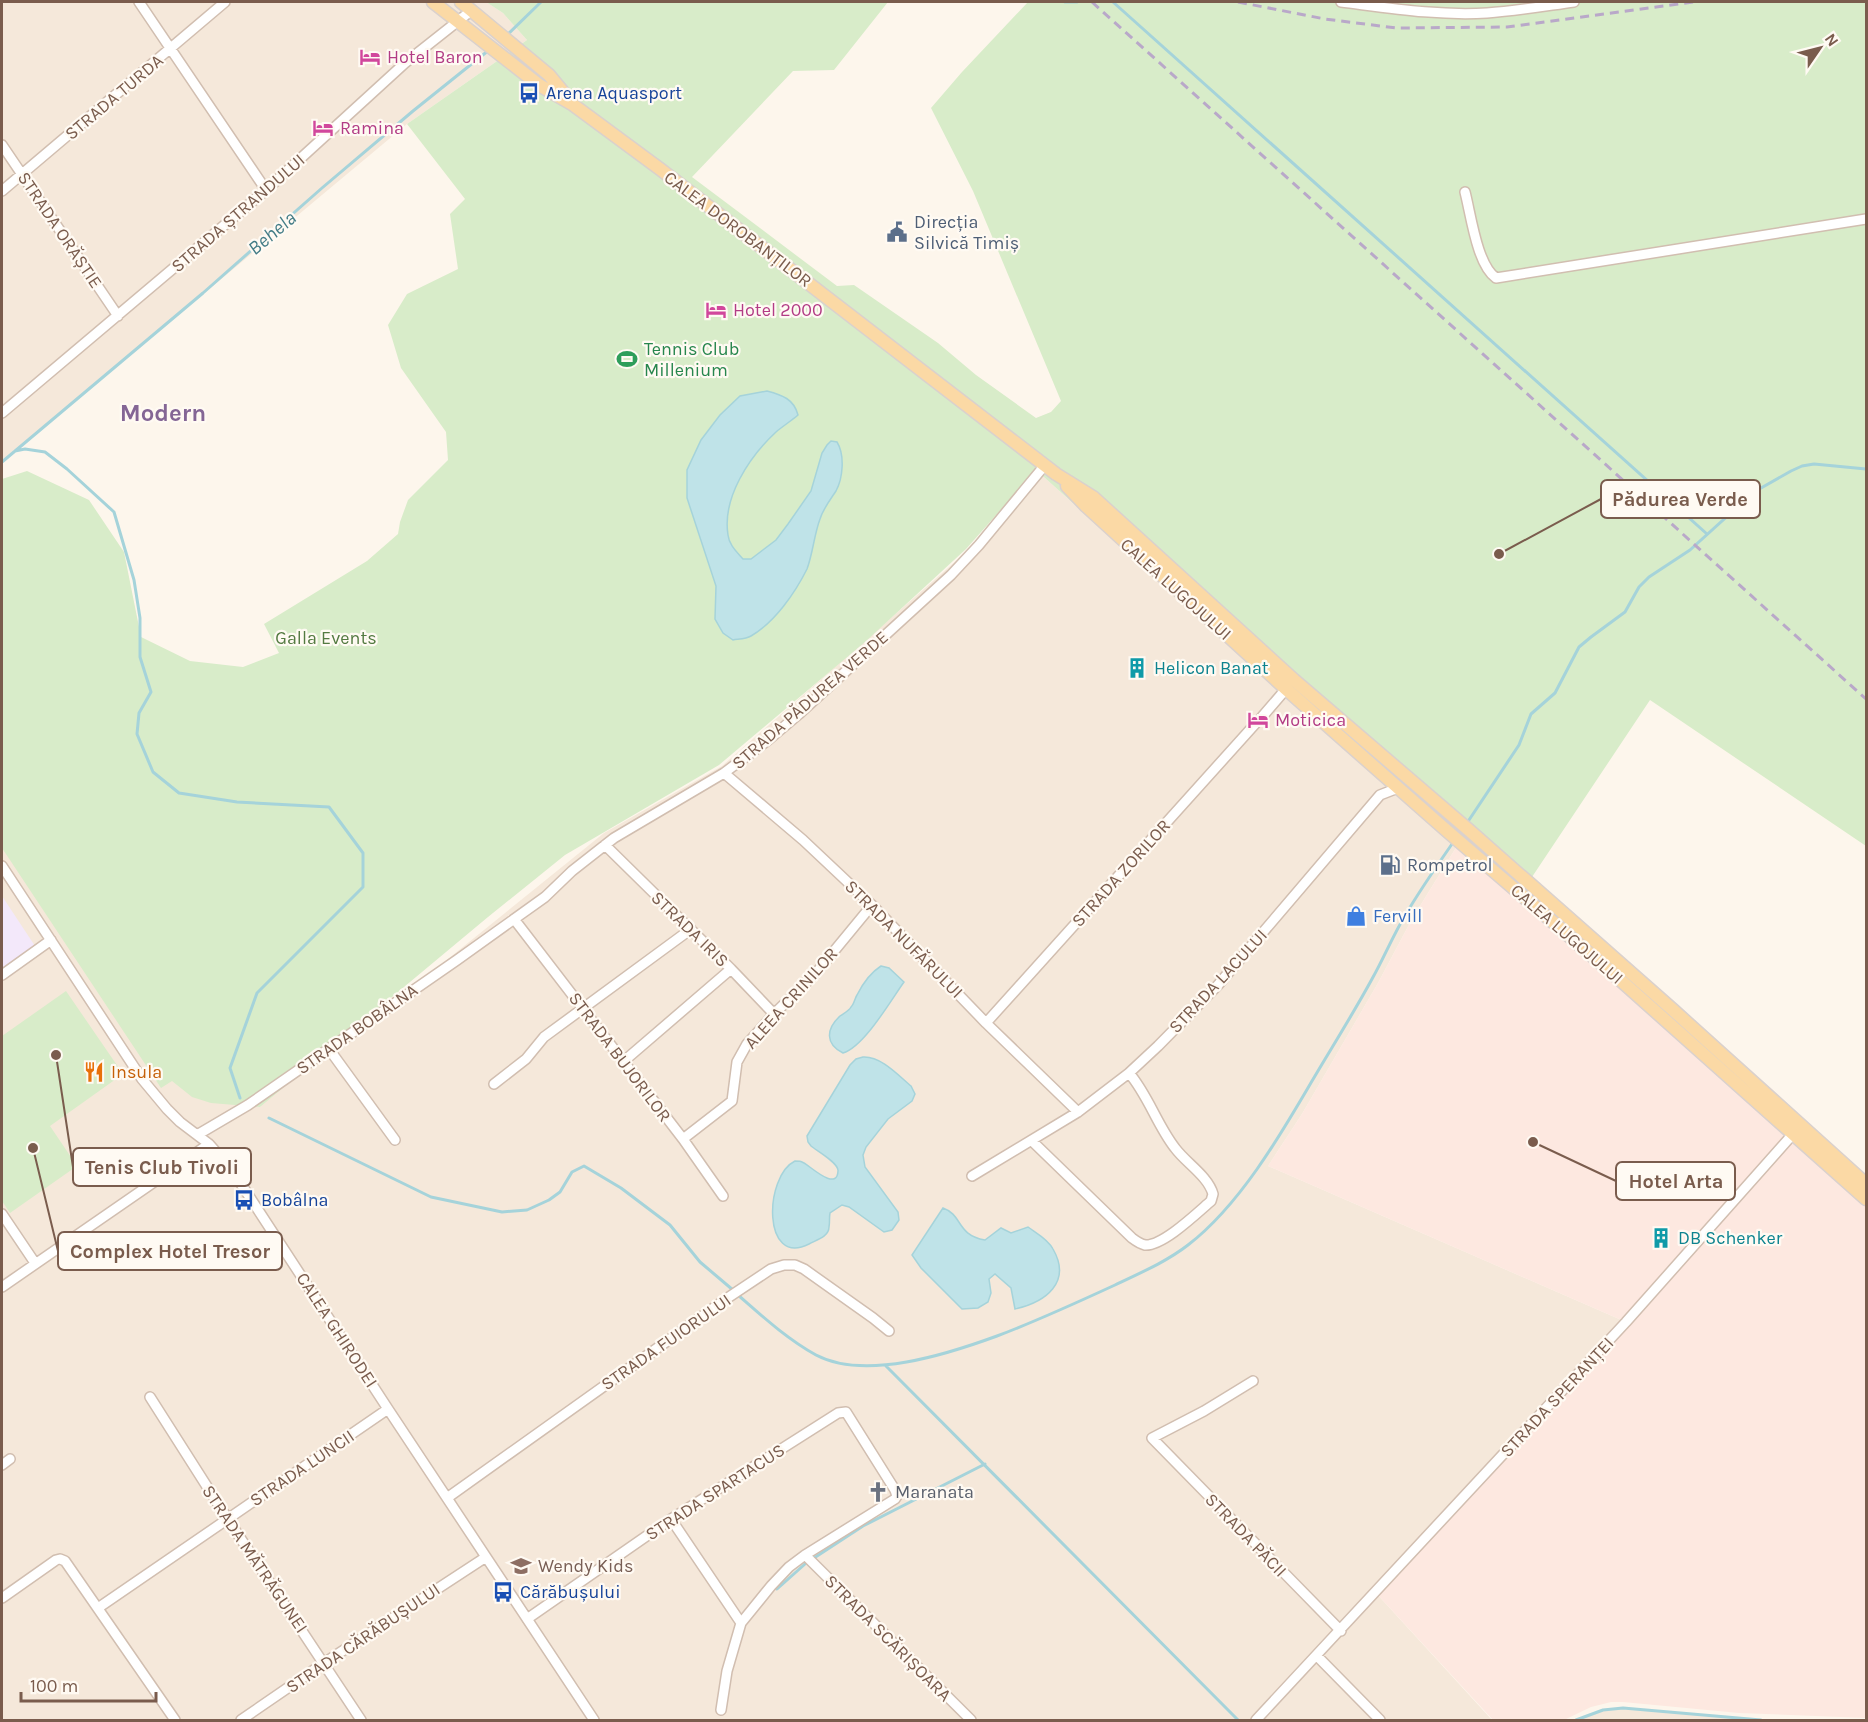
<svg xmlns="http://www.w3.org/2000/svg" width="1868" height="1722" viewBox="0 0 1868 1722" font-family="Karla,sans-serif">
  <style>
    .residential { fill: #f5e8da }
    .commercial { fill: #fde8e0 }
    .education { fill: #f3e8fa }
    .green { fill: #d8ecc9 }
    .water { fill: #bfe3e8; stroke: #a5d3da; stroke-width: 1.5 }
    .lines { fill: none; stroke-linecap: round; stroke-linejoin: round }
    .stream { stroke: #a5d3da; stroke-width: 3 }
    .minor-casing { stroke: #d1beb0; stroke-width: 12 }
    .major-casing { stroke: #dad1cd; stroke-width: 15 }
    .minor { stroke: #fff; stroke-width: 9 }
    .major { stroke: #fbd9a5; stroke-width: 12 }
    .rail { stroke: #b9a8c9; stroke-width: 3; stroke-dasharray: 9 6; stroke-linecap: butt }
    .labels { text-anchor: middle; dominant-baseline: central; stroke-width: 4.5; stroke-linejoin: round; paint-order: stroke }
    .hotel-label { font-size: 18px; fill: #b23c85; stroke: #fffaf3; text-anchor: start }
    .transit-label { font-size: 18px; fill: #164399; stroke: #fffaf3; text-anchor: start }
    .street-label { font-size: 18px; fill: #7a5c4d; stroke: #fffaf3 }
    .service-label { font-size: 18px; fill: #4e5e75; stroke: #fffaf3; text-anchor: start }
    .leisure-label { font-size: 18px; fill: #27864d; stroke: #fffaf3; text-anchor: start }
    .park-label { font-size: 18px; fill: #537a41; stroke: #fffaf3 }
    .culture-label { font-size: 18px; fill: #0d838f; stroke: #fffaf3; text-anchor: start }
    .shop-label { font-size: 18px; fill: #366cbe; stroke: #fffaf3; text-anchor: start }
    .food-label { font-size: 18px; fill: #c56008; stroke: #fffaf3; text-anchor: start }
    .worship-label { font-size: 18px; fill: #5b616d; stroke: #fffaf3; text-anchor: start }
    .education-label { font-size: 18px; fill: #785e54; stroke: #fffaf3; text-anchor: start }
    .water-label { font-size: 20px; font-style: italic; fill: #437c86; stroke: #fffaf3 }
    .district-label { font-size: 24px; font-weight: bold; fill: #846695; stroke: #fffaf3 }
    .leader { fill: none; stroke: #7a5c4d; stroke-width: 2 }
    .callout-dot { fill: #7a5c4d; stroke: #fffaf3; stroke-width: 2 }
    .callout { fill: #fffaf3; stroke: #7a5c4d; stroke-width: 2 }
    .callout-label { font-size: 20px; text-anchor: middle; font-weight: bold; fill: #7a5c4d }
  </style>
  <rect width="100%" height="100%" fill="#fdf6ec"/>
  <!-- residential -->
  <path class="residential" d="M2,2H486L503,13L527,40L407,124L2,462Z
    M1036,470L1457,846L1412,919L1378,983L1302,1114L1268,1166L1626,1322L1376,1593L1492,1720H2V826L260,1107L266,1100L417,984L604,833L722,766L965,553Z
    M1623,1708L1739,1719L1761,1720H1576L1603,1710Z"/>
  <!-- commercial -->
  <path class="commercial" d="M1457,846L1524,889L1866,1192V1718L1739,1713L1623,1702H1611L1591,1707L1564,1720H1493L1376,1593L1626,1322L1268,1166L1302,1114L1378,983L1412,919Z"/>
  <!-- education -->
  <path class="education" d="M2,896L35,946L2,969Z"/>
  <!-- green -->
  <path class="green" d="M486,2H888L834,70L793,71L692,177L837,286L854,285L938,343L976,375L1036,418L1051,412L1061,401L973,191L931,108L962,72L1028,2H1866V846L1650,700L1524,889L1457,846L1036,470L966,549L865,642L719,765L565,855L488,917L260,1107L211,1103L192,1097L172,1081L161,1088L2,848V479L27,471L89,500L124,552L141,637L190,661L243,667L279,653L264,624L367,561L398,534L400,522L408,500L448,460L446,432L401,368L388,325L407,294L458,269L450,214L465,199L407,124L527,40L503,13Z
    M66,991L123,1074L50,1126L77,1166L10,1213L2,1201V1036Z"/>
  <!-- water -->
  <path class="water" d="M767,391C782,395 794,399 798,415C791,421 783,426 776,432C749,457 722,498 728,535C729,545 737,552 743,559H751L776,540L788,524L811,491L822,453L827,445L831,441L837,442C845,455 843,478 836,491C830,500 823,509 820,519C814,535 813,553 807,569C795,593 775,622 751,636C746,639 739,639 733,640L723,633L715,619L716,586L687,498V470L701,440L720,415L740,396Z
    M881,966L889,968L904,982C891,1000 864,1047 843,1053C825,1044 826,1029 840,1016C844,1013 849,1011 851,1007C854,1004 855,998 857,995C863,983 870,973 881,966Z
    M863,1057C881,1056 898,1075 911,1086L915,1094L912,1101L888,1119L866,1147L863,1155L865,1167L898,1212L899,1220L892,1230L884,1232L849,1207L842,1205L830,1213C829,1218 830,1222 829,1227C829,1237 816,1240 809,1244C762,1268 764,1176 795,1161C800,1161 800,1161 804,1163C810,1166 837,1192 838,1171C839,1163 817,1151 811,1146L808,1142L807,1136L850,1065L856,1059Z
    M943,1208C963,1215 956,1235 985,1240L1001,1228L1011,1233L1028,1227C1036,1233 1048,1239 1053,1249C1072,1282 1046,1302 1015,1309L1011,1288L995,1274L989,1279L991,1293L988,1302L978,1308L962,1309L921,1268L912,1255Z"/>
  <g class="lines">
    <!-- stream -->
    <path class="stream" d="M1065,2H1077
      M1113,2L1707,534
      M506,36L541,2
      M15,451L25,449L45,452L67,469L114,512L134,580L140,618V657L151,692L139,713L137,734L153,772L179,793L237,802L329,807L363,853V887L257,993L230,1068L240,1098
      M2,462L203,293L322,188L413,111L489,50
      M1469,820L1519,745L1531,714L1555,693L1579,647L1591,637L1625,612L1639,587L1649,577L1690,550L1754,492L1791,471L1802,466L1814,464L1866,469
      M269,1118L431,1197L502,1212L527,1210L549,1200L560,1192L572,1172L584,1166L621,1188L670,1225L700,1262L733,1290
      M738,1295C762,1316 787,1339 816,1355C865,1381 948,1354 997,1336C1037,1321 1076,1303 1115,1285C1140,1273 1166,1262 1188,1245C1239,1206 1280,1136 1312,1081C1332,1047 1353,1014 1372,979C1384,958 1393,935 1406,914C1420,890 1436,867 1452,844
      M886,1366L1238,1720
      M814,1558L863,1526L985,1464
      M777,1589L805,1564
      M1576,1720L1603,1710L1623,1708L1761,1720"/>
    <!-- minor casing -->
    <g class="minor-casing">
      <path id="minor" d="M139,2L266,190
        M1341,2C1389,8 1438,16 1487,13C1516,11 1545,6 1574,2
        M2,145L118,316
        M2,191L225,2
        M1465,192C1471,215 1477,265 1496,278L1866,219
        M2,413L266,190L405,63L472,10
        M1261,718L1286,689
        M724,773L803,840L872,905L986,1023L1078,1112
        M605,845L731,969L774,1014
        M2,866L142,1079L167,1109L180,1122L209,1144L232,1170L388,1409L594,1720
        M514,919L683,1139L723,1196
        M2,975L51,940
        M986,1023L1256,723
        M329,1049L395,1140
        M624,1061L731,969
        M494,1084L526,1059L544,1037L691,929
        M197,1135L248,1105L457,960L545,897L572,871L614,838L724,773L767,741L799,714L951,575L979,545L1045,465
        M683,1139L732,1101L737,1062L747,1044L774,1014L816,973L872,905
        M1032,1141L1132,1238C1136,1241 1140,1244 1145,1245C1163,1246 1197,1213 1211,1201L1213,1194C1208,1176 1186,1163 1175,1148C1157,1125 1148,1095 1129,1073
        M972,1176L1078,1112L1129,1073L1158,1046L1218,985L1380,795L1398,788
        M2,1214L35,1263
        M2,1287L209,1144
        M1253,1381L1204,1411L1152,1438L1341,1631
        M150,1397L227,1518L361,1720
        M2,1465L10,1459
        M447,1498L729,1297L771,1269L784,1265H795L804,1269L873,1318L889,1331
        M671,1519L741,1623
        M805,1555L971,1720
        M2,1598L56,1560L60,1559L65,1561L175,1720
        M98,1608L388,1409
        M527,1619L671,1519L838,1413L846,1412L895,1490L897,1496L895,1499L805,1555L789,1567L771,1586L741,1623L727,1671L721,1710
        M1317,1656L1380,1720
        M241,1720L324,1663L486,1557
        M1256,1720L1626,1322L1793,1134"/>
    </g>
    <!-- major casing -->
    <g class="major-casing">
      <path id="major" d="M433,2L539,85L572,104L660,169L1056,474L1093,497L1294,680L1470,831L1673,1010L1866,1184
        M461,2L549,75L568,98
        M1067,486L1086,506L1286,689L1447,831L1618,978L1866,1199"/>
    </g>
    <!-- minor -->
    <use href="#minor" class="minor"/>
    <!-- major -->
    <use href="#major" class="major"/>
    <!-- rail -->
    <path class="rail" d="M1092,2L1866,699
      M1238,2L1325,19L1396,28L1507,27L1693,2"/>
  </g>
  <!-- icons -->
  <defs>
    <g id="hotel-bare" transform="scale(1.62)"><path d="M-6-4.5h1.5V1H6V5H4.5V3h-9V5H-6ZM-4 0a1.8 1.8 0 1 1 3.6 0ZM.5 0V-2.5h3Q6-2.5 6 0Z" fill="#d1479c" stroke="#fffaf3" stroke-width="2.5" paint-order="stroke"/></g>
    <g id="bus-bare" transform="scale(1.62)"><path d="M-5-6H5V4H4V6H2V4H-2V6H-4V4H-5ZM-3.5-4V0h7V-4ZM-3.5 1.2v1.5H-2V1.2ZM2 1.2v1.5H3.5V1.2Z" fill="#1a4fb4" stroke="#fffaf3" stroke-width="2.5" paint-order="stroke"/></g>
    <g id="civic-bare" transform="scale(1.62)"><path d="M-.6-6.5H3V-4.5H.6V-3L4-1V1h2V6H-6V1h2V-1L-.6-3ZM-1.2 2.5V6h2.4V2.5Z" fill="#5c6f8a" stroke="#fffaf3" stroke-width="2.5" paint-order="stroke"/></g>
    <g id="stadium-bare" transform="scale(1.62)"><path d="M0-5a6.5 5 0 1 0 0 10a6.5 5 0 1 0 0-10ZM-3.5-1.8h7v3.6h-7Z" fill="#2e9e5b" stroke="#fffaf3" stroke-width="2.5" paint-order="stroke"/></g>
    <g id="building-bare" transform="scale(1.62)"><path d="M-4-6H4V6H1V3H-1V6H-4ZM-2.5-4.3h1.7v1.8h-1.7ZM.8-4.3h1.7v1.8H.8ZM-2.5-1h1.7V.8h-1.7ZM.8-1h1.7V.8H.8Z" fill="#0f9aa8" stroke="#fffaf3" stroke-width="2.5" paint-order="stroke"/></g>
    <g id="fuel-bare" transform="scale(1.62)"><path d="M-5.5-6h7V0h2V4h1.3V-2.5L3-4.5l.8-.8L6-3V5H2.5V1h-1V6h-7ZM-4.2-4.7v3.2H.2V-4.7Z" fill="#5c6f8a" stroke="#fffaf3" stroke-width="2.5" paint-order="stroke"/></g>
    <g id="shop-bare" transform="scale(1.62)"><path d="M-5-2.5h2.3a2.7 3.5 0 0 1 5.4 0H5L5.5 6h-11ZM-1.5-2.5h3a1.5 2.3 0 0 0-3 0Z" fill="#3f7fe0" stroke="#fffaf3" stroke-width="2.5" paint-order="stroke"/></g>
    <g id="restaurant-bare" transform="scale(1.62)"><path d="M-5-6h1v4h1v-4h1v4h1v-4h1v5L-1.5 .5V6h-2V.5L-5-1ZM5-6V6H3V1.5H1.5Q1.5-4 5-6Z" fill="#e8710a" stroke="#fffaf3" stroke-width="2.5" paint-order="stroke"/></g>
    <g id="church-bare" transform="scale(1.62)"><path d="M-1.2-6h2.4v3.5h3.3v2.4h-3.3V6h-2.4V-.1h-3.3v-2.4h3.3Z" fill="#6b7280" stroke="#fffaf3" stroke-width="2.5" paint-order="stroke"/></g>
    <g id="school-bare" transform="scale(1.62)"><path d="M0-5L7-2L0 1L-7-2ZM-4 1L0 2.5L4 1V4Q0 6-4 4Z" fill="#8d6e63" stroke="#fffaf3" stroke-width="2.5" paint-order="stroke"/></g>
  </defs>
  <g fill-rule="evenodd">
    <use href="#hotel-bare" x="370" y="57"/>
    <use href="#bus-bare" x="529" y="93"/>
    <use href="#hotel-bare" x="323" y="128"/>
    <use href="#civic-bare" x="897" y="232"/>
    <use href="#hotel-bare" x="716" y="310"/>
    <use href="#stadium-bare" x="627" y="359"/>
    <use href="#building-bare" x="1137" y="668"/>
    <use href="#hotel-bare" x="1258" y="720"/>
    <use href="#fuel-bare" x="1390" y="865"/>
    <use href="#shop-bare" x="1356" y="916"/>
    <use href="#restaurant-bare" x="94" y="1072"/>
    <use href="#bus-bare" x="244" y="1200"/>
    <use href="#building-bare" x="1661" y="1238"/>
    <use href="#church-bare" x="878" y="1492"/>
    <use href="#school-bare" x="521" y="1566"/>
    <use href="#bus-bare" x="503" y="1592"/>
  </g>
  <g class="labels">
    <!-- hotel labels -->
    <g class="hotel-label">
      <text x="387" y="57">Hotel Baron</text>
      <text x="340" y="128">Ramina</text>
      <text x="733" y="310">Hotel 2000</text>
      <text x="1275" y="720">Moticica</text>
    </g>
    <!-- transit labels -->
    <g class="transit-label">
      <text x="546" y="93">Arena Aquasport</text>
      <text x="261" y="1200">Bobâlna</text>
      <text x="520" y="1592">Cărăbușului</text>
    </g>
    <!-- street labels -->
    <g class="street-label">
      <text transform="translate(114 97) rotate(-40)">STRADA TURDA</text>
      <text transform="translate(238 213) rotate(-41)">STRADA ȘTRANDULUI</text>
      <text transform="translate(738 229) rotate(37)">CALEA DOROBANȚILOR</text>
      <text transform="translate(60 230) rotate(56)">STRADA ORĂȘTIE</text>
      <text transform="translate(1176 589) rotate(42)">CALEA LUGOJULUI</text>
      <text transform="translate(810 700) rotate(-41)">STRADA PĂDUREA VERDE</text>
      <text transform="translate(1121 873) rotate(-48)">STRADA ZORILOR</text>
      <text transform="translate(690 929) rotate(44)">STRADA IRIS</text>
      <text transform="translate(1567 934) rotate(41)">CALEA LUGOJULUI</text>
      <text transform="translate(904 939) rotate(45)">STRADA NUFĂRULUI</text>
      <text transform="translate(1218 981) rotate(-47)">STRADA LACULUI</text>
      <text transform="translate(791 998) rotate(-48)">ALEEA CRINILOR</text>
      <text transform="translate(357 1029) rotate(-35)">STRADA BOBÂLNA</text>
      <text transform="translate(620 1057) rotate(53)">STRADA BUJORILOR</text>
      <text transform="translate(337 1330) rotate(57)">CALEA GHIRODEI</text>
      <text transform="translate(666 1342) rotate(-35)">STRADA FUIORULUI</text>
      <text transform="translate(1557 1397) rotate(-47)">STRADA SPERANȚEI</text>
      <text transform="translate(302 1468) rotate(-34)">STRADA LUNCII</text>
      <text transform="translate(715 1492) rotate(-33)">STRADA SPARTACUS</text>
      <text transform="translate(1246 1535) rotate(46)">STRADA PĂCII</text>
      <text transform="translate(255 1559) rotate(56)">STRADA MĂTRĂGUNEI</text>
      <text transform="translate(363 1638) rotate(-34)">STRADA CĂRĂBUȘULUI</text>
      <text transform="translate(888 1638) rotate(45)">STRADA SCĂRIȘOARA</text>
    </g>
    <!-- service labels -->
    <g class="service-label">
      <text x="914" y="222">Direcția<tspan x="914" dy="21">Silvică Timiș</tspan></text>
      <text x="1407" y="865">Rompetrol</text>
    </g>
    <!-- leisure labels -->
    <g class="leisure-label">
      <text x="644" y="349">Tennis Club<tspan x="644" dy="21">Millenium</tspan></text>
    </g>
    <!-- park labels -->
    <g class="park-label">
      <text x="326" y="638">Galla Events</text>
    </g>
    <!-- culture labels -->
    <g class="culture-label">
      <text x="1154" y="668">Helicon Banat</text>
      <text x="1678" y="1238">DB Schenker</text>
    </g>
    <!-- shop labels -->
    <g class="shop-label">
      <text x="1373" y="916">Fervill</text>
    </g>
    <!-- food labels -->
    <g class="food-label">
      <text x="111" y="1072">Insula</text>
    </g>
    <!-- worship labels -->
    <g class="worship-label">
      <text x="895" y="1492">Maranata</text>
    </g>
    <!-- education labels -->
    <g class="education-label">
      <text x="538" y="1566">Wendy Kids</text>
    </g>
    <!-- water labels -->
    <g class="water-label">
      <text transform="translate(272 233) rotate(-40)">Behela</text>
    </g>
    <!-- district labels -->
    <g class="district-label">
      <text x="163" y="413">Modern</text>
    </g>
  </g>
  <!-- callouts -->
  <path class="leader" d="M1499 554L1601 499M56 1055L73 1167M1533 1142L1616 1181M33 1148L58 1251"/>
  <g class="callout-dot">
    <circle cx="1499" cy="554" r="6"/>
    <circle cx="56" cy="1055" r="6"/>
    <circle cx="1533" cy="1142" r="6"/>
    <circle cx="33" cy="1148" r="6"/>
  </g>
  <g class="callout">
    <rect x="1601" y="480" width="159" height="38" rx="6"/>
    <rect x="73" y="1148" width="178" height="38" rx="6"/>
    <rect x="1616" y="1162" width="119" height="38" rx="6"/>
    <rect x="58" y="1232" width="224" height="38" rx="6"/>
  </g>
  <g class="callout-label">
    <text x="1680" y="506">Pădurea Verde</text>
    <text x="162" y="1174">Tenis Club Tivoli</text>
    <text x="1676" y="1188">Hotel Arta</text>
    <text x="170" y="1258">Complex Hotel Tresor</text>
  </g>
  <!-- border -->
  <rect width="1868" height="1722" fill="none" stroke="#7a5c4d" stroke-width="6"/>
  <!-- north arrow -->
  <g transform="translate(1820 48) rotate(55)" stroke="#fffaf3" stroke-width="4.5" paint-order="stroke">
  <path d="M0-4.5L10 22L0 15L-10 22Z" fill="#7a5c4d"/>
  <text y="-9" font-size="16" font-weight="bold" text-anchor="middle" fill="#7a5c4d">N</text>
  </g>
  <!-- scale -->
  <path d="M21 1692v9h135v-9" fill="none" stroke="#7a5c4d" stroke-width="3"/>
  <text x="30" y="1692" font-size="18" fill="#7a5c4d" stroke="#fffaf3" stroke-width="4.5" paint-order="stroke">100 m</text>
</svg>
